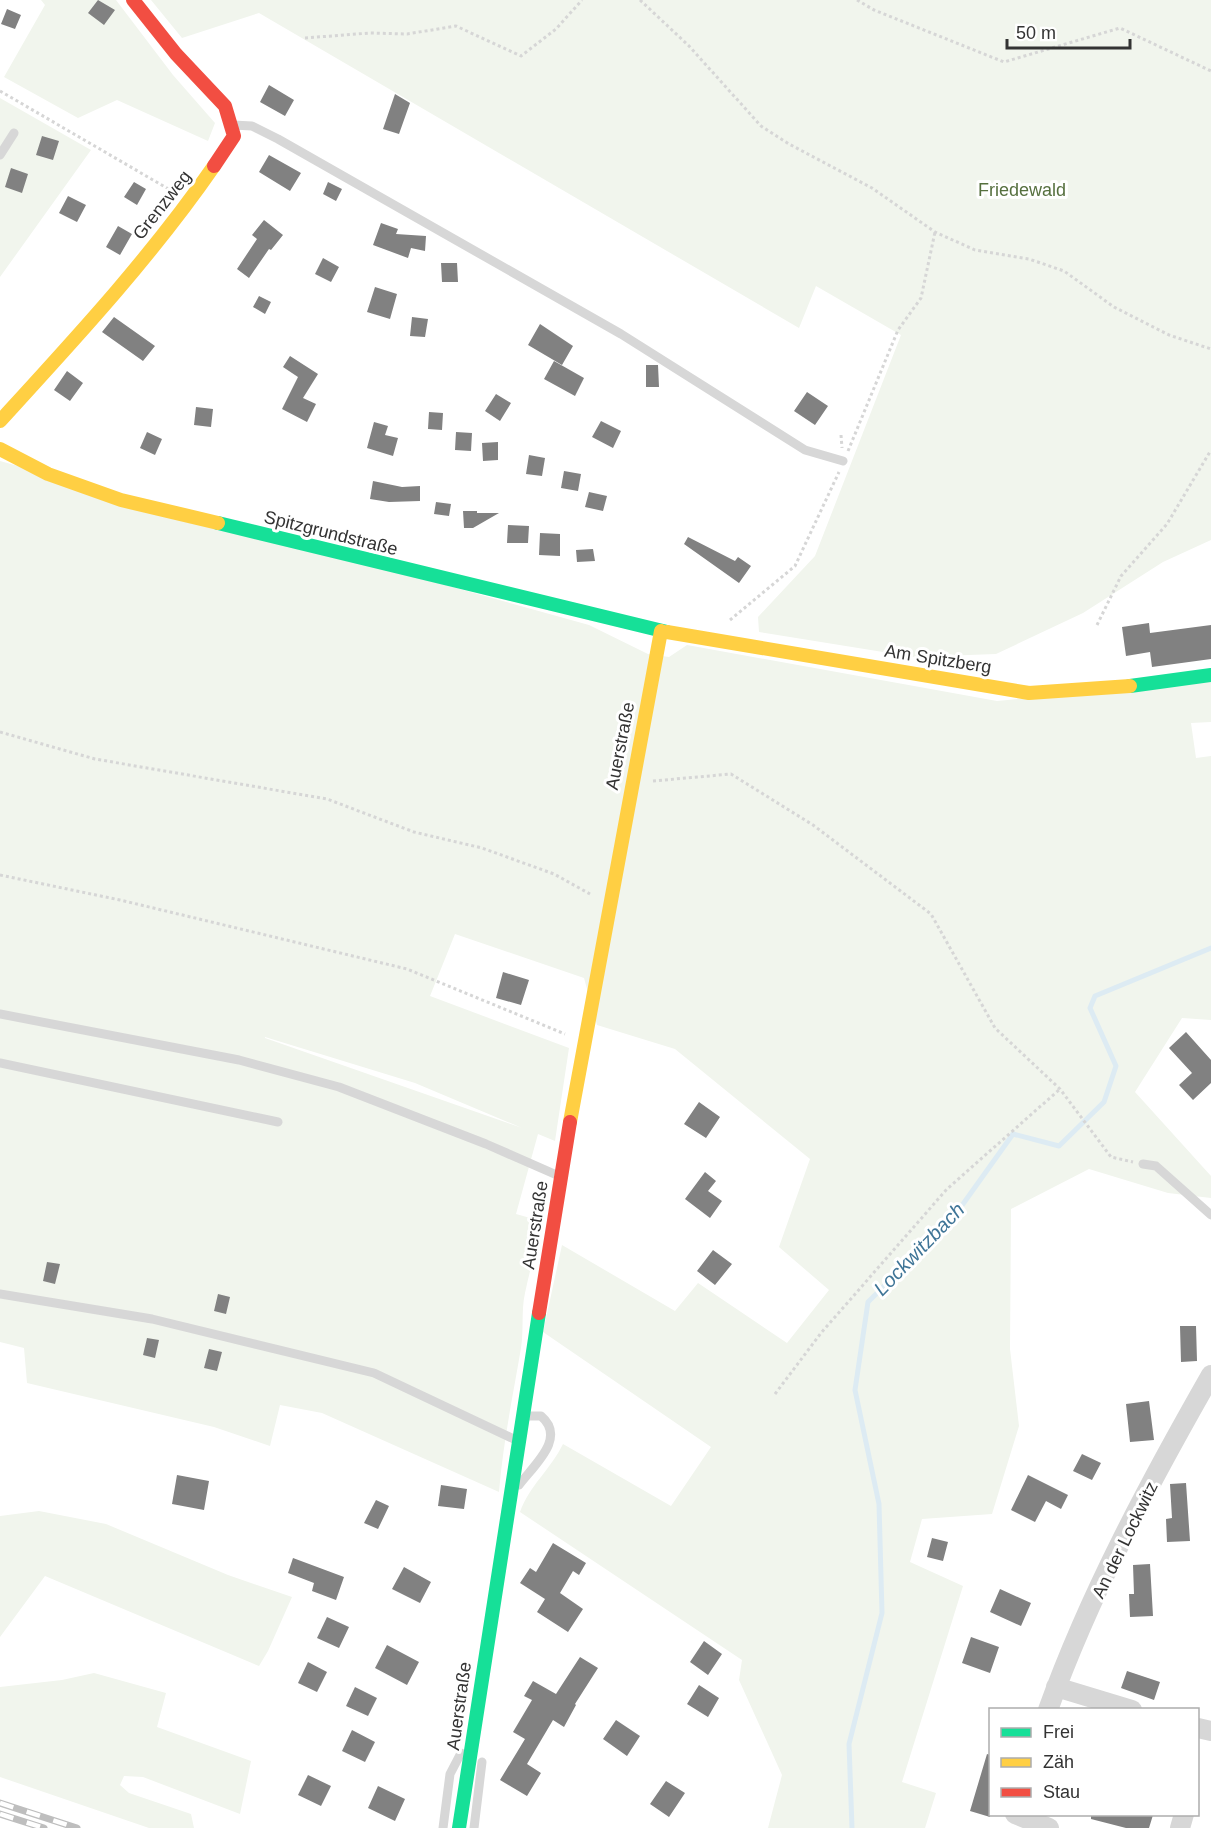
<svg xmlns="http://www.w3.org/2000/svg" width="1211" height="1828" viewBox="0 0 1211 1828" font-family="Arial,sans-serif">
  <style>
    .green { fill: #f1f5ed; fill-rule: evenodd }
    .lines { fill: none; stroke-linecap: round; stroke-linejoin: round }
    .stream { stroke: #ddebf3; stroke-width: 5 }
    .building { fill: #818181 }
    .path { stroke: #d6d6d6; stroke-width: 3; stroke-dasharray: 3 3; stroke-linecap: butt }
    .lane { stroke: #d7d7d7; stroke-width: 9 }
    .street { stroke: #d7d7d7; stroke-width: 20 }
    .fast { stroke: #16e098; stroke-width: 14 }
    .slow { stroke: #ffcf43; stroke-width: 14 }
    .jam { stroke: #f24e42; stroke-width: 14 }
    .rail-casing { stroke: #bebebe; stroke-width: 7 }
    .rail { stroke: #fff; stroke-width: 4.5; stroke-dasharray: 14; stroke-linecap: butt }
    .labels { text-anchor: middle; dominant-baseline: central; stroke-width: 6; stroke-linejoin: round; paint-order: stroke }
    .park-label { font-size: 18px; fill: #56703f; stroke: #fff }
    .street-label { font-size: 18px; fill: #333; stroke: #fff }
    .water-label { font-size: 20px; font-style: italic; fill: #3f7597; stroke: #fff }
  </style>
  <rect width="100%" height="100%" fill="#fff"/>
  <!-- green -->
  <path class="green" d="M41,0H116L173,75L215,123L208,141L117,100L78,118L4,77L45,5Z
    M151,0H1211V540L1163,562L1083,613L996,654L914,657L759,632L758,617L815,556L901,335L816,286L799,328L259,13L182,38Z
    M0,98L91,150L0,277Z
    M0,461L589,625L648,654L669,657L687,645L997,701L1211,681V722L1191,723L1196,758L1211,756V1020L1182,1018L1135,1092L1211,1176V1198L1168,1193L1089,1169L1011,1209L1010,1349L1019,1426L992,1514L922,1519L910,1562L963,1586L902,1782L936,1793L925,1828H768L782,1775L739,1680L742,1660L520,1512C529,1486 551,1469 563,1444L671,1506L711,1447L543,1332L562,1245L675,1311L698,1283L787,1343L829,1290L779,1247L810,1159L675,1049L597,1025L584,978L455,934L430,996L569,1048L555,1141L538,1134L516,1214L541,1221C537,1246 530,1269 525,1293C521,1311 524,1330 521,1348C513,1395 503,1443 499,1492L322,1413L280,1405L270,1446L214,1427L27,1383L24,1348L0,1342ZM265,1037L415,1083L522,1128L265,1038Z
    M39,1511L106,1524L228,1575L292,1597L268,1651L259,1666L45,1576L0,1637V1516Z
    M94,1673L166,1693L157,1727L251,1761L240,1814L143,1777L124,1776L120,1785L129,1793L191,1814L194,1828H149L0,1777V1687L62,1680Z"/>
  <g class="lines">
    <!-- stream -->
    <path class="stream" d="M852,1828L849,1744L882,1613L879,1504L855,1390L868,1302L953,1218L1013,1134L1059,1146L1104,1102L1116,1066L1090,1008L1095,996L1211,948"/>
  </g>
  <!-- building -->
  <path class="building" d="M98,0L115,10L104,25L88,13Z
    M7,9L21,15L15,29L1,24Z
    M269,85L294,100L285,116L260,102Z
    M395,94L410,103L399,134L383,129Z
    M42,136L59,141L53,160L36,155Z
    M269,155L301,173L290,191L259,172Z
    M11,168L28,174L22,193L5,187Z
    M134,182L146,189L137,205L124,197Z
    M328,182L342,189L336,201L323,194Z
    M68,196L86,205L77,222L59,213Z
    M264,220L283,235L271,250L269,249L249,278L237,269L257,239L252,235Z
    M381,223L398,229L396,234L426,236L425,251L411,248L408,258L373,245Z
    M118,226L132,234L120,255L106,247Z
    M323,258L339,267L331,282L315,274Z
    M441,263H457L458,282H442Z
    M375,287L397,294L390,319L367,312Z
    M259,296L271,302L265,314L253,307Z
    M114,317L155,346L143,361L102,332Z
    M412,317L428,319L425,337L410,336Z
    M540,324L573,346L562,365L528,345Z
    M290,356L318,374L303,398L316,404L307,422L282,409L298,377L283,367Z
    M554,361L584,378L575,396L544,379Z
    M646,365H658L659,387H646Z
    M67,371L83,383L70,401L54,390Z
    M807,392L828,406L815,425L794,411Z
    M496,394L511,403L500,421L485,411Z
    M196,407L213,409L211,427L194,425Z
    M429,412L443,413L442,430L428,429Z
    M601,421L621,431L613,448L592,437Z
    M374,422L388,426L385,435L398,438L393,456L367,448Z
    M147,432L162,439L155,455L140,448Z
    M456,432L472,433L471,451L455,450Z
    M498,442V460L483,461L482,443Z
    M529,455L545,458L542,476L526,474Z
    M564,471L581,474L578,491L561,488Z
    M373,481L402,487L420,486V501L389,502L370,499Z
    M589,492L607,496L603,511L585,507Z
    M436,502L451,504L449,516L434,514Z
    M463,511H477V513H499L473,528H464Z
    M508,525L529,526L528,543H507Z
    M540,533L560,534V556L539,555Z
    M688,537L735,561L738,557L751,566L739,583L684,544Z
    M593,549L595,561L577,562L576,550Z
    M1149,623L1150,633L1211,625V659L1152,667L1150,652L1126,656L1122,627Z
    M503,972L529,980L521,1005L496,998Z
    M1186,1032L1211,1060V1083L1193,1100L1179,1085L1192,1073L1169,1048Z
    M699,1102L720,1117L706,1138L684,1124Z
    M705,1172L716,1181L708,1191L722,1201L710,1218L685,1199Z
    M713,1250L732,1264L715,1285L697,1271Z
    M47,1262L60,1264L55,1284L43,1281Z
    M218,1294L230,1297L226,1314L214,1311Z
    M1180,1326H1196L1197,1361L1181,1362Z
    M147,1338L159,1340L155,1358L143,1355Z
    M209,1349L222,1352L217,1371L204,1368Z
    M1149,1401L1154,1440L1130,1442L1126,1404Z
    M1082,1454L1101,1463L1092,1480L1073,1471Z
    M177,1475L209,1481L204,1510L172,1504Z
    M1028,1475L1068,1495L1061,1509L1046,1501L1035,1522L1011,1510Z
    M1186,1483L1190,1541L1167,1542L1166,1519L1172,1518L1170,1484Z
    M441,1485L467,1489L464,1509L438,1506Z
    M376,1500L389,1506L378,1529L364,1523Z
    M932,1538L948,1542L943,1561L927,1557Z
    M553,1543L586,1563L579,1575L573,1571L560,1593L583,1609L568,1632L537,1612L545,1599L520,1583L530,1568L536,1572Z
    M293,1558L344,1577L336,1600L312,1591L314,1583L288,1573Z
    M1150,1564L1153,1616L1130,1617L1129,1594H1134L1133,1565Z
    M404,1567L431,1582L420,1603L392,1589Z
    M1000,1589L1031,1603L1021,1626L990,1612Z
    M327,1617L349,1627L339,1648L317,1638Z
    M971,1637L999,1647L990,1673L962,1663Z
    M704,1641L722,1654L708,1675L690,1662Z
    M387,1645L419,1662L407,1685L375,1668Z
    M580,1657L598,1668L575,1704L576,1705L564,1727L553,1720L527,1764L541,1773L527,1796L500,1780L525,1739L513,1732L532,1700L524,1696L533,1681L556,1694Z
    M308,1662L327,1672L317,1692L298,1683Z
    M1127,1671L1160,1682L1154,1700L1121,1688Z
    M699,1685L719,1698L708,1717L687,1704Z
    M355,1687L377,1698L368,1716L346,1706Z
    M616,1720L640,1736L627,1756L603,1739Z
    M352,1730L375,1742L365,1762L342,1751Z
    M987,1754L990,1755V1817L970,1811Z
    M308,1775L331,1786L321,1806L298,1795Z
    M666,1781L685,1793L669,1817L650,1804Z
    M378,1786L405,1799L395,1821L368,1808Z
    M1091,1815H1153L1149,1828H1126L1091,1819Z"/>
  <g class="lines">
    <!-- path -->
    <path class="path" d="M640,0L689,46L761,126L789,144L872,188L935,232L975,250L1029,259L1064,271L1114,307L1169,335L1211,349
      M857,0L874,10L1004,62L1120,28L1211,71
      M305,38L370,33L407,34L456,26L521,56L556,29L582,0
      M0,91L172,191
      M841,435L842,448
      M848,451L898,330L921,298L935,232
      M730,620L795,566L839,472
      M1097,625L1121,576L1167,524L1211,450
      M0,732L95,759L327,799L414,832L482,848L554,874L590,894
      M653,781L731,774L813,825L931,914L995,1028L1060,1089L1111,1157L1133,1162
      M0,875L120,900L407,969L565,1034
      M775,1394L821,1333L947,1189L1060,1089"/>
    <!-- lane -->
    <path class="lane" d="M233,125L252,126L278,139L621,334L805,450L843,461
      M0,155L14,133
      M0,1014L239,1060L339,1087L486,1144L559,1176
      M0,1063L278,1122
      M1143,1164L1156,1166L1211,1215
      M0,1294L152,1319L374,1373L516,1440
      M519,1485C534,1465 567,1438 541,1416H525
      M443,1828L450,1774L461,1753
      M474,1828L482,1762"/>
    <!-- street -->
    <path class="street" d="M1056,1687L1132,1710
      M1048,1710C1090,1593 1150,1482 1211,1375
      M1198,1728L1211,1731
      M1015,1814L1049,1828
      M1180,1828L1184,1814"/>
    <!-- fast -->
    <path class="fast" d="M218,523L667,632
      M1130,686L1211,675
      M459,1828L539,1313"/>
    <!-- slow -->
    <path class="slow" d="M0,421C75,339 151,257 214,166
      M0,449L48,474L121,500L218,523
      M667,632L1029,693L1130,686
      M570,1122L661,631"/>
    <!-- jam -->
    <path class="jam" d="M133,0L176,54L225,106L234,136L214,166
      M539,1313L570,1122"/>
    <!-- rail casing -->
    <g class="rail-casing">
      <path id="rail" d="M0,1803L77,1828
        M0,1814L44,1828"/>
    </g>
    <!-- rail -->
    <use href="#rail" class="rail"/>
  </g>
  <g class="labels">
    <!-- park labels -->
    <g class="park-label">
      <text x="1022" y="190">Friedewald</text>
    </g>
    <!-- street labels -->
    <g class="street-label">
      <text transform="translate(162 205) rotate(-52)">Grenzweg</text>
      <text transform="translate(331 533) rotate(14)">Spitzgrundstraße</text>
      <text transform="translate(938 659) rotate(9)">Am Spitzberg</text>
      <text transform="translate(620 746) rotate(-79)">Auerstraße</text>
      <text transform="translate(535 1225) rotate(-81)">Auerstraße</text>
      <text transform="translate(1125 1540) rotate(-64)">An der Lockwitz</text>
      <text transform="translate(459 1706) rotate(-82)">Auerstraße</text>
    </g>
    <!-- water labels -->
    <g class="water-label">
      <text transform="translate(919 1249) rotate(-46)">Lockwitzbach</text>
    </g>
  </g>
  <!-- legend -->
  <rect x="989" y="1708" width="210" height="108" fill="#ffffff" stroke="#adadad" stroke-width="1.5"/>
  <rect x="1001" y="1728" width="30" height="9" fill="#16e098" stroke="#adadad" stroke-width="1.5"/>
  <text x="1043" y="1738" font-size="18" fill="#333333">Frei</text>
  <rect x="1001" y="1758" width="30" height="9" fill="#ffcf43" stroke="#adadad" stroke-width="1.5"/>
  <text x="1043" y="1768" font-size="18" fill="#333333">Zäh</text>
  <rect x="1001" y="1788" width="30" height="9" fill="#f24e42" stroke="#adadad" stroke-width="1.5"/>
  <text x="1043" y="1798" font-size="18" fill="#333333">Stau</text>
  <!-- scale -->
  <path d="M1007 39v9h123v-9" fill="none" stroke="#333333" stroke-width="3"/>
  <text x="1016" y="39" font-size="18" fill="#333333" stroke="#ffffff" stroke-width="4.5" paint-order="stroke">50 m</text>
</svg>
